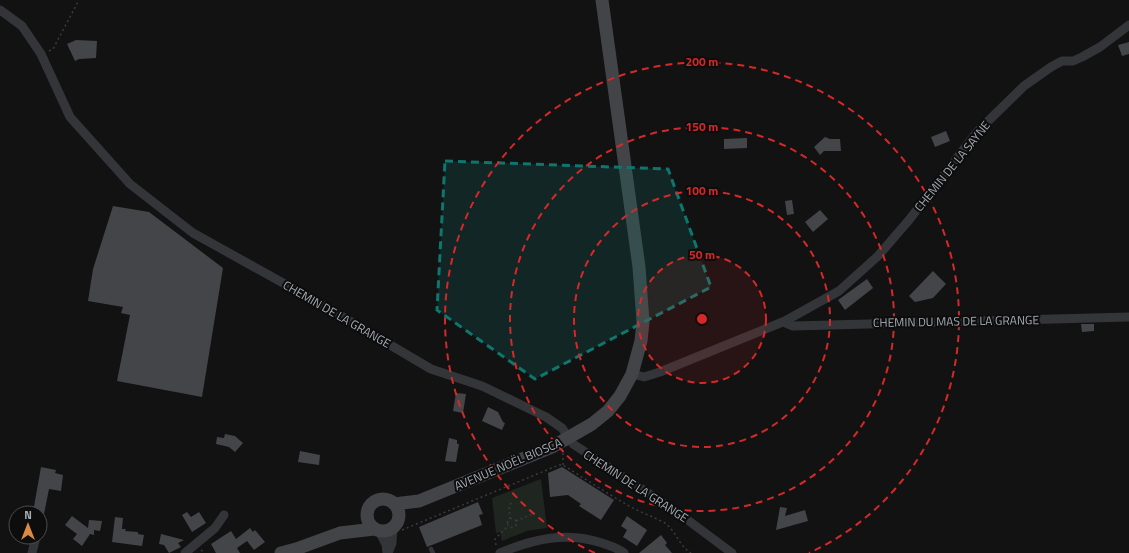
<svg xmlns="http://www.w3.org/2000/svg" width="1129" height="553" viewBox="0 0 1129 553" font-family="'Titillium Web',sans-serif">
  <style>
    .green { fill: #1f251f }
    .building { fill: #444548 }
    .lines { fill: none; stroke-linecap: round; stroke-linejoin: round }
    .path { stroke: #3a3c3f; stroke-width: 1.5; stroke-dasharray: 2 3; stroke-linecap: butt }
    .service { stroke: #333538; stroke-width: 4.5 }
    .minor { stroke: #333538; stroke-width: 9 }
    .secondary { stroke: #424447; stroke-width: 13 }
    .marked { fill: #0f766e; fill-opacity: 0.2; stroke: #0f766e; stroke-width: 3; stroke-dasharray: 8 5; stroke-linejoin: round }
    .ring { fill: none; stroke: #d62828; stroke-width: 2; stroke-dasharray: 7 5 }
    .labels { text-anchor: middle; dominant-baseline: central; stroke-width: 4; stroke-linejoin: round; paint-order: stroke }
    .street-label { font-size: 12px; fill: #a5acb2; stroke: #0d0d0e }
    .centre { fill: #d62828; stroke: #0d0d0e; stroke-width: 2 }
    .ring-label { font-size: 12px; text-anchor: middle; font-weight: bold; fill: #d62828; stroke: #0d0d0e; stroke-width: 4; stroke-linejoin: round; paint-order: stroke }
  </style>
  <rect width="100%" height="100%" fill="#121213"/>
  <!-- green -->
  <path class="green" d="M541,479L547,528L527,531L502,541L500,532L496,533L492,498Z"/>
  <!-- building -->
  <path class="building" d="M76,40L97,41L96,58L79,59L75,61L67,44Z
    M1129,42V54L1122,56L1118,45Z
    M946,131L950,141L935,147L931,137Z
    M825,137L830,139H840L841,151H824L820,155L814,147Z
    M747,138V148L724,149V139Z
    M792,200L794,214L787,215L785,201Z
    M113,206L149,212L223,268L202,397L117,381L130,315L121,313L123,307L88,301L93,269Z
    M820,210L828,219L813,232L805,222Z
    M933,271L946,284L933,298L915,302L909,296Z
    M867,279L873,288L845,310L838,300Z
    M1081,324H1094V331L1082,332Z
    M456,393L466,394L463,413L453,411Z
    M488,407L498,412L503,422L505,423L502,430L482,421Z
    M225,434L235,436L243,443L235,452L229,447L216,444L217,437L224,438Z
    M449,438L457,440V444H459L456,462L445,461Z
    M300,451L320,455L319,465L298,462Z
    M41,467L56,470L55,473L63,475L61,491L49,489L44,514L33,512Z
    M562,467L614,500L601,520L579,506L581,504L568,495L550,497L548,473Z
    M478,502L483,514L479,515L482,525L427,547L419,527Z
    M780,507L787,508L785,516L805,510L808,521L776,530Z
    M187,512L191,517L199,512L206,523L192,532L182,515Z
    M72,516L88,528L89,520L102,521L100,531L94,530V535L90,534L82,546L73,539L77,534L65,525Z
    M627,516L647,530L637,546L623,537L627,530L621,526Z
    M115,517L123,518L122,529H126L125,531L138,532V534L144,535L142,546L112,542Z
    M250,528L253,532L255,530L265,542L254,550L247,541L237,548L240,553H216L211,544L231,531L236,539Z
    M161,534L184,540L178,543L181,547L169,553L164,545L159,544Z
    M661,535L667,543L665,545L672,553H639Z"/>
  <g class="lines">
    <!-- path -->
    <path class="path" d="M49,51L53,49L79,0
      M563,465V453
      M507.5 523a4.5 4.5 0 1 1 9 0a4.5 4.5 0 1 1-9 0Z
      M510,519L509,506L512,502
      M516,521L535,513
      M402,530L559,465H563C585,479 608,494 631,507C642,513 654,517 665,523C677,532 678,545 691,553
      M496,545L495,539L508,526
      M201,550L205,553"/>
    <!-- service -->
    <path class="service" d="M431,549L433,553"/>
    <!-- minor -->
    <path class="minor" d="M0,10L22,26L41,54L70,117L130,184L193,233L319,303L431,369L482,386L546,417L562,428L573,444L677,512L732,553
      M785,321L786,323L793,326L1129,317
      M632,374L644,377L660,372L785,321L839,291L878,256L909,220L977,132L1024,86L1051,67L1062,61H1073L1082,57L1100,47L1129,25
      M379,531L386,544L387,553
      M32,553L36,537
      M185,553L215,528L224,515
      M388,553L392,543L393,527
      M500,553C533,539 567,531 602,543C610,546 618,548 624,553"/>
    <!-- secondary -->
    <path class="secondary" d="M367 515a16 16 0 1 1 32 0a16 16 0 1 1-32 0Z
      M394,504L419,501L552,447L592,424L608,411L620,396L632,374L641,341L643,322L639,267L602,0
      M281,553L296,549L340,533L374,529"/>
  </g>
  <!-- marked area -->
  <path class="marked" d="M445,161L668,169L711,287L535,379L437,310Z"/>
  <!-- distance rings -->
  <circle cx="702" cy="319" r="64" fill="#d62828" fill-opacity=".12"/>
  <g class="ring">
    <circle cx="702" cy="319" r="64"/>
    <circle cx="702" cy="319" r="128"/>
    <circle cx="702" cy="319" r="192"/>
    <path d="M595 553A257 257 0 1 1 809 553"/>
  </g>
  <g class="labels">
    <!-- street labels -->
    <g class="street-label">
      <text transform="translate(952 166) rotate(-51)">CHEMIN DE LA SAYNE</text>
      <text transform="translate(337 314) rotate(30)">CHEMIN DE LA GRANGE</text>
      <text transform="translate(956 321) rotate(-1)">CHEMIN DU MAS DE LA GRANGE</text>
      <text transform="translate(508 464) rotate(-23)">AVENUE NOËL BIOSCA</text>
      <text transform="translate(636 486) rotate(33)">CHEMIN DE LA GRANGE</text>
    </g>
  </g>
  <circle cx="702" cy="319" r="6" class="centre"/>
  <g class="ring-label">
    <text x="702" y="66">200 m</text>
    <text x="702" y="131">150 m</text>
    <text x="702" y="195">100 m</text>
    <text x="702" y="259">50 m</text>
  </g>
  <!-- north arrow -->
  <g transform="translate(28 525)"><circle r="19" fill="#0d0d0e" stroke="#4a4d50"/>
  <path d="M0-3L7 15L0 10L-7 15Z" fill="#da8a43"/>
  <text y="-6" font-size="11" font-weight="bold" text-anchor="middle" fill="#a5acb2">N</text>
  </g>
</svg>
